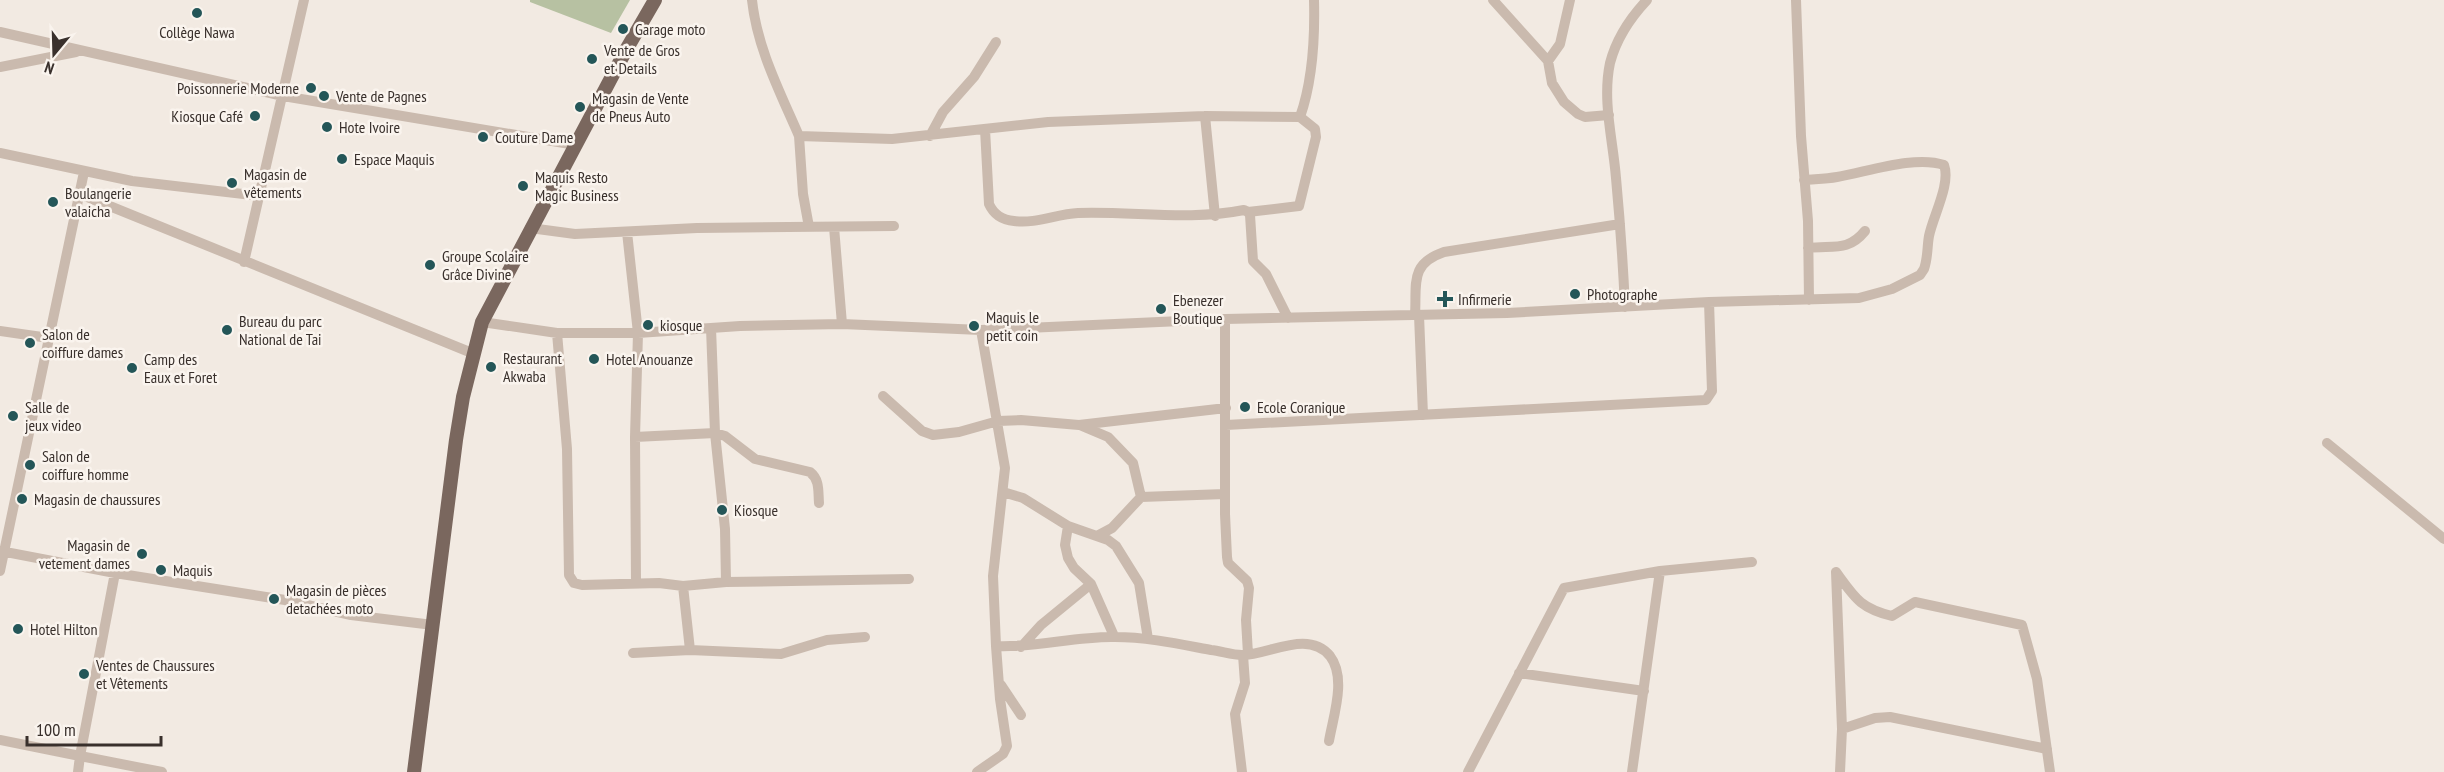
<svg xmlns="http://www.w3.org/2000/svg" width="2444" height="772" viewBox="0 0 2444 772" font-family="'PT Sans Narrow',sans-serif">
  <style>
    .green { fill: #b7c1a2 }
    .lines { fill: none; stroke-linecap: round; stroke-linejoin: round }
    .minor { stroke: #cabaae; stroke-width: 10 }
    .major { stroke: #7a675e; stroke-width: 14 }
    .poi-dot { fill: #245658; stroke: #faf4ee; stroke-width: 2 }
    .labels { text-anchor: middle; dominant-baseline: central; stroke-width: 5; stroke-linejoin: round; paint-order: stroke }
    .poi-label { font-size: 16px; fill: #39302c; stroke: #faf4ee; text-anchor: start }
  </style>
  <rect width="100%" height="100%" fill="#f2eae2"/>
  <!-- green -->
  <path class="green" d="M530,0H630L611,33L530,2Z"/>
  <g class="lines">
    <!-- minor -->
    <path class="minor" d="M752,0C757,48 780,92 799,136L892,139L1048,122L1205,116L1300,117C1313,80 1315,39 1314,0
      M1493,0L1548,61L1552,83L1564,102L1578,114L1585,117L1609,115
      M1796,0L1801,136L1808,221L1809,300
      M0,32L283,96L576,145
      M1548,61L1560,44L1570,0
      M0,67L76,52
      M1205,116L1215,216
      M985,129L989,204C994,215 1002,220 1014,221C1036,224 1056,214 1078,213C1133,211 1189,221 1244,210L1248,212L1299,206L1316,137L1315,129L1300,117
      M799,136L803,194L809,227
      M930,136L943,112L974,77L996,42
      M0,153L132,181L260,196
      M80,194L472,353
      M1248,212L1250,215L1253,261L1266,274L1288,318
      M834,227L842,324L981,330L1005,468L993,576L996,646C1037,648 1075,636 1115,637C1147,637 1179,644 1211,650C1221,651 1232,655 1242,655C1269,655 1308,629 1330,656C1347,678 1333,717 1329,741
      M530,228L575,234L697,228L894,226
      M627,232L638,333L635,437L636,583
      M1808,248C1833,245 1848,252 1865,231
      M244,262L304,0
      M1625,307C1623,264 1620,221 1616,178C1613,140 1602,101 1610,63C1616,40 1631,17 1647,0
      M1415,315C1417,284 1409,264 1444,252L1620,224
      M1419,315L1423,415
      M1225,319V514L1227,557L1228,563L1247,581L1249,588L1246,620L1248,654
      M482,322L557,333H638L740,326L842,324
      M711,328L715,433L725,529L726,582
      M981,330L1225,319L1507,313L1709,302L1859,298L1892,289L1920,275L1924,269C1928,258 1927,247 1929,236C1933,216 1951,184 1944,165C1915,155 1867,172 1837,177C1826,179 1815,179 1804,180
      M0,331L49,338
      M557,333L567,449L569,575L574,583L582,585L659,583L683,586
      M883,396L922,431L933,435L959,432L998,421L1021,420L1079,425L1226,408
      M1226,425L1706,400L1712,391L1709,302
      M1082,426L1108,437L1133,463L1141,497
      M635,437L715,433L725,436L755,459L810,472C820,480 818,491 819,503
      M2327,443L2444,539
      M1003,492L1023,498L1068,526L1108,540L1116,546L1139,583L1148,639
      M1068,526L1065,545L1068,558L1074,568L1091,584L1114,636
      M1097,536L1112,528L1141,497L1225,494
      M0,551L115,573L285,600L351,615L433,625
      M0,571L84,172
      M1836,572C1855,598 1860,608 1892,616L1915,602L2022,625L2037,679L2050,772
      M1836,572L1842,729L1840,772
      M115,573L80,756L162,772
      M865,637L827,640L781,654L690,650L683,586L726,582L909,579
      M1021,647L1041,625L1091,584
      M633,653L690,650
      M1519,673L1644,691
      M1001,685L1021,715
      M1842,729L1875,718L1890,717L2047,749
      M0,740L80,756L78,772
      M977,772L1003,754L1007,746L1000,699L996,646
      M1242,772L1235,714L1245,683L1243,655
      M1468,772L1564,588L1660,571L1752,562
      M1632,772L1660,571"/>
    <!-- major -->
    <path class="major" d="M414,772L456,440L463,397L482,322L626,50L655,0"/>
  </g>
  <!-- markers -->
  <g class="poi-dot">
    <circle cx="197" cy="13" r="6"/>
    <circle cx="623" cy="29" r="6"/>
    <circle cx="592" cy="59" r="6"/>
    <circle cx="311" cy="88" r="6"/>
    <circle cx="324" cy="96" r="6"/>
    <circle cx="580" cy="107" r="6"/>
    <circle cx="255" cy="116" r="6"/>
    <circle cx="327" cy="127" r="6"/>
    <circle cx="483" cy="137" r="6"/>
    <circle cx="342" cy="159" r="6"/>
    <circle cx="232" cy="183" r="6"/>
    <circle cx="523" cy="186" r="6"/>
    <circle cx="53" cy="202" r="6"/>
    <circle cx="430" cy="265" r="6"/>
    <circle cx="1575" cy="294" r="6"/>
    <path d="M1442 290h6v6h6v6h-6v6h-6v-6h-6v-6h6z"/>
    <circle cx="1161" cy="309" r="6"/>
    <circle cx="648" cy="325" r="6"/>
    <circle cx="974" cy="326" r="6"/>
    <circle cx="227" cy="330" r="6"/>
    <circle cx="30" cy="343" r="6"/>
    <circle cx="594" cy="359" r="6"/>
    <circle cx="491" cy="367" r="6"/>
    <circle cx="132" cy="368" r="6"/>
    <circle cx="1245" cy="407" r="6"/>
    <circle cx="13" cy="416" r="6"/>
    <circle cx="30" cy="465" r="6"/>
    <circle cx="22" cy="499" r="6"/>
    <circle cx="722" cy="510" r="6"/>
    <circle cx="142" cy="554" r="6"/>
    <circle cx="161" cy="570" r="6"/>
    <circle cx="274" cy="599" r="6"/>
    <circle cx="18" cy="629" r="6"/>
    <circle cx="84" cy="674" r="6"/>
  </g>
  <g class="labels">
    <!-- poi labels -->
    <g class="poi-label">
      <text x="635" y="29">Garage moto</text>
      <text x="197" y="32" text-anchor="middle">Collège Nawa</text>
      <text x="604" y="50">Vente de Gros<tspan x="604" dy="18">et Details</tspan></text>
      <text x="299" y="88" text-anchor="end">Poissonnerie Moderne</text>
      <text x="336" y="96">Vente de Pagnes</text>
      <text x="592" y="98">Magasin de Vente<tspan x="592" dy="18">de Pneus Auto</tspan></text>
      <text x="243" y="116" text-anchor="end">Kiosque Café</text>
      <text x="339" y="127">Hote Ivoire</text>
      <text x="495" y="137">Couture Dame</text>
      <text x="354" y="159">Espace Maquis</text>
      <text x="244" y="174">Magasin de<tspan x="244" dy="18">vêtements</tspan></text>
      <text x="535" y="177">Maquis Resto<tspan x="535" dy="18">Magic Business</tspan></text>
      <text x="65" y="193">Boulangerie<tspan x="65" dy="18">valaicha</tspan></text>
      <text x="442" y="256">Groupe Scolaire<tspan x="442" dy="18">Grâce Divine</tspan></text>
      <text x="1587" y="294">Photographe</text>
      <text x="1458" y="299">Infirmerie</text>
      <text x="1173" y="300">Ebenezer<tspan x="1173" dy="18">Boutique</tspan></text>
      <text x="986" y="317">Maquis le<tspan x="986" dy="18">petit coin</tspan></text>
      <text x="239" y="321">Bureau du parc<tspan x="239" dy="18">National de Tai</tspan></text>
      <text x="660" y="325">kiosque</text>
      <text x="42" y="334">Salon de<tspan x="42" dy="18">coiffure dames</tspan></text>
      <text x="503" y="358">Restaurant<tspan x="503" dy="18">Akwaba</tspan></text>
      <text x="144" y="359">Camp des<tspan x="144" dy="18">Eaux et Foret</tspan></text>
      <text x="606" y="359">Hotel Anouanze</text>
      <text x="25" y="407">Salle de<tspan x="25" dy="18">jeux video</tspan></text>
      <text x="1257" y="407">Ecole Coranique</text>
      <text x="42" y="456">Salon de<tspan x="42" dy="18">coiffure homme</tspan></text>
      <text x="34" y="499">Magasin de chaussures</text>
      <text x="734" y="510">Kiosque</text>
      <text x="130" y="545" text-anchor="end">Magasin de<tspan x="130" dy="18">vetement dames</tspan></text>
      <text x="173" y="570">Maquis</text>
      <text x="286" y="590">Magasin de pièces<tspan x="286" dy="18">detachées moto</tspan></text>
      <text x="30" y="629">Hotel Hilton</text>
      <text x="96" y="665">Ventes de Chaussures<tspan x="96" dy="18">et Vêtements</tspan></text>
    </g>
  </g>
  <!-- north arrow -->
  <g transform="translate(54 54) rotate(199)" stroke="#faf4ee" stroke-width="4.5" paint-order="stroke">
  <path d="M0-4.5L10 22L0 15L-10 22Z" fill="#39302c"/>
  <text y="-9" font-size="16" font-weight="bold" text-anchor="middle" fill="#39302c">N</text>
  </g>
  <!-- scale -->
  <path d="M27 736v9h134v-9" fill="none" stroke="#39302c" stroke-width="3"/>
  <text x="36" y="736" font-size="18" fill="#39302c" stroke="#faf4ee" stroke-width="4.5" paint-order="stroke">100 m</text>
</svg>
